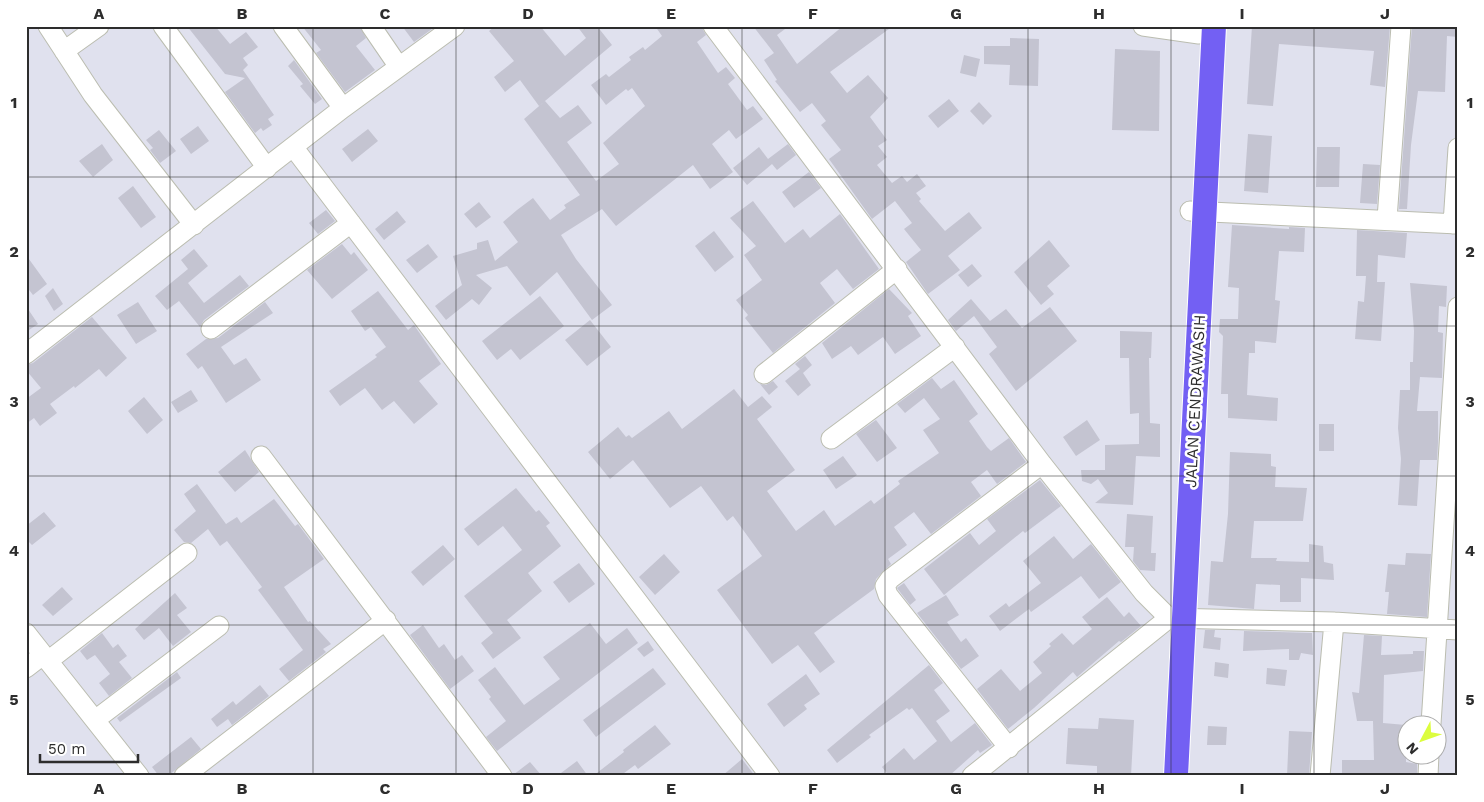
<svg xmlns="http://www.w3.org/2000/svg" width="1484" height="802" viewBox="0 0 1484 802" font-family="'Work Sans',sans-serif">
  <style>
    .building { fill: #c4c4d1 }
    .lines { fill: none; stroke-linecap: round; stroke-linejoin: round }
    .minor-casing { stroke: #bbbdb0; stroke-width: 21 }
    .major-casing { stroke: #fff; stroke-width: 26 }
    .minor { stroke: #fff; stroke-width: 19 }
    .major { stroke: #7360f3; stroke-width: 24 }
    .grid { fill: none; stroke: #2d2d2d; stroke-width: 1; stroke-opacity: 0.55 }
    .labels { text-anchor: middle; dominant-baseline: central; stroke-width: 5; stroke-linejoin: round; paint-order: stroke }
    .street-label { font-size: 16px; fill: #2d2d2d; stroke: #fff }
    .neatline { fill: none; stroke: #2d2d2d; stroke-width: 2 }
    .grid-label { font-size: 16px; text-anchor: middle; font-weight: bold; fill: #2d2d2d }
  </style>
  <rect width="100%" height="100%" fill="#e0e1ee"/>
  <!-- building -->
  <path class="building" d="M187,26H215L230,44L246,32L258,47L243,58L248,65L243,70L274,115L268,119L272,125L263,131L261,128L255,133L225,92L245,78L225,74Z
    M302,26H360L366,38L356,46L375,70L345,92L316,53L321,50Z
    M402,26H436L414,42Z
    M495,26H540L565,56L586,38L577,26H597L612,45L539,106L520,80L505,92L494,77L514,61L489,31Z
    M655,26H701L706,35L697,42L718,73L726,67L735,78L728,84L747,110L753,106L763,119L736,139L729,130L712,144L733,172L710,189L693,165L616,226L602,209L561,235L576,259L612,305L592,320L557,272L530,296L507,266L476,275L492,288L479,305L472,299L446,320L435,306L462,285L453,256L477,249V243L488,240L495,261L518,242L503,222L517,210L533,198L550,220L566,208L564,205L580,195L524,119L545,101L560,118L578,105L592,123L567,142L596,181L619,164L603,143L645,106L632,88L628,91L626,89L606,105L591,85L606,74L609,77L631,60L629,57L643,47L645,50L662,36Z
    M753,26H789L777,35L797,64L843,26H893L830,72L847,93L868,75L888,98L870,117L887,140L878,146L887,157L877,165L892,183L902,176L907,182L917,174L926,186L916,193L921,199L919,201L945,231L969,212L982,228L948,256L960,270L928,294L906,262L921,250L904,229L912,223L895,201L872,219L829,159L841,150L821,125L826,121L812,103L800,112L775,81L777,80L764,60L774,53Z
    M1252,26L1379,28L1390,26L1385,87L1370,85L1374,51L1279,44L1273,106L1247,104Z
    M1412,26H1458V37L1447,36L1445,92L1418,91L1411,145L1407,209H1399Z
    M1010,38L1039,39L1038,86L1009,85L1010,65L984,64V46H1010Z
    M1115,49L1160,51L1159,131L1112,130Z
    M964,55L980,59L976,77L960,73Z
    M294,60L322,99L315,104L300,86L303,84L288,66Z
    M949,99L959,111L938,128L928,116Z
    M979,102L992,116L983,125L970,111Z
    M198,126L209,141L191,154L180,139Z
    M368,129L378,141L352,162L342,149Z
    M159,130L176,151L160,163L150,150L153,148L146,140Z
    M1248,134L1272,136L1268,193L1244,191Z
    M102,144L113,160L93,177L79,161Z
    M788,144L796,155L777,170L772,164L747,185L733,168L759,147L768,159Z
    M1317,147H1340L1339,187H1316Z
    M1363,164L1380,165L1377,204L1360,203Z
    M809,172L821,188L794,208L782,192Z
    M133,186L156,217L141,228L118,198Z
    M753,201L785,243L803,229L810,238L840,214L879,269L853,289L837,269L820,283L835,303L773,353L745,318L748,315L736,300L762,280L744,255L756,246L730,218Z
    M479,202L491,217L476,228L464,214Z
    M326,210L335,221L318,234L309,223Z
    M397,211L406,222L384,240L375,229Z
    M1232,225L1289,229V227L1305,228L1304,252L1279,251L1275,300L1280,301L1276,343L1255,341V353H1249L1247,395L1278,398L1277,421L1228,418V394H1221L1223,336L1219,332L1220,319H1238L1239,288L1228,287Z
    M1357,230L1407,233L1405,258L1378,255L1377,282H1385L1381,341L1355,339L1358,301L1364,302L1366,276H1356Z
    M714,231L734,257L715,272L695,246Z
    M1049,240L1070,266L1047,286L1054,294L1041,305L1014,272Z
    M342,244L351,255L354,252L368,270L332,299L307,270Z
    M428,244L438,257L417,273L406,260Z
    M194,249L208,266L188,283L204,303L240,275L249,286L204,320L200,327L179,301L167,310L155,296L188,269L181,260Z
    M26,255L47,284L33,295L26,286Z
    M972,264L982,276L968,287L958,275Z
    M1410,283L1447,286L1446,307L1439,306L1438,332L1443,333L1442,378L1420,377L1417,411H1438V442L1437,460H1420L1417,506L1398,505L1401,459L1398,428L1400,390H1410V362H1413L1414,331Z
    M53,288L63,304L54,311L45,296Z
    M889,289L912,313L908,316L921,336L895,354L883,337L858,355L851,346L832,359L822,343Z
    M378,291L408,330L414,325L441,364L419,381L438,404L414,424L394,401L382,410L365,388L340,406L329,391L377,357L375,355L386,347L371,327L365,331L351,311Z
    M540,296L564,326L520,360L511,349L497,360L482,341Z
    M971,299L990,321L1006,309L1022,328L1050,307L1077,341L1016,391L989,354L997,347L974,316L956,331L948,320Z
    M138,302L157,331L136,344L117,315Z
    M265,302L273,313L221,347L234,365L246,358L261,380L226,403L202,366L198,369L186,354L206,339L218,338Z
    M26,306L38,324L26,332Z
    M92,317L127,358L106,377L99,369L75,388L74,386L50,404L57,413L40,426L34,418L26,424V399L41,388L26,370V365L33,363Z
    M590,320L611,347L587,366L565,340Z
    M1120,331L1152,332L1151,358H1149L1150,423L1160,424V457L1136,456L1133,505L1095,503L1108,493L1098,479L1091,484L1082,481L1081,470H1105V445L1139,444V413L1130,414L1129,358H1120Z
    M805,356L812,365L803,373L811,385L798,396L785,381L800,369L795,364Z
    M932,378L941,389L954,380L978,414L969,421L987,447L991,451L1009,438L1026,462L997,484L987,470L971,482L981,496L931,534L914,512L894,527L907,545L888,559L891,564L876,579L874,589L814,633L835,662L820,673L798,645L772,664L717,590L762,556L733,516L727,521L701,486L670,508L633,460L610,479L588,452L618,427L626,437L629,435L632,438L669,411L682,429L734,389L748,407L762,396L772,407L757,419L795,470L767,491L796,531L824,510L835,526L871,500L874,504L900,484L898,481L939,453L923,430L940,419L924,398L905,413L897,404Z
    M773,381L778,387L769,395L760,384L766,385Z
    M191,390L198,401L178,413L171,402Z
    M144,397L163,420L147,434L128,411Z
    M876,420L897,448L877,462L856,434Z
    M1087,420L1100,440L1076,456L1063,437Z
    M1319,424H1334V451H1319Z
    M245,450L259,472L235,492L218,472Z
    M1230,452L1271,454V466L1276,467L1275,487L1307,488L1303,521H1254L1251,558H1277L1276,561L1309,562V544L1323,546L1324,562L1333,564L1334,580L1301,578V602H1280V585L1256,584L1254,609L1208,605L1211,561L1223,562L1228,514Z
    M843,456L857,475L836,489L823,470Z
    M1040,480L1061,506L1025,533L1023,531L944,595L924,569L970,533L979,545L996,531L987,519Z
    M197,484L226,524L237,517L241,523L274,499L295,526L298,524L324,559L284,587L308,622L310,621L331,644L323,649L326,652L289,681L279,669L303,650L258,590L262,587L227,541L220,546L208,529L191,543L184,542L174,530L196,511L184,494Z
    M516,488L536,512L539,510L550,523L546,526L561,546L528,573L542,591L507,620L521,638L493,659L481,643L493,633L464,596L522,550L503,526L478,546L464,529Z
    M44,512L56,526L32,545L26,539V526Z
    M1127,514L1153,516L1151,553H1156L1155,571L1140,570L1133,561L1134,547H1125Z
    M1054,536L1073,559L1091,544L1121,582L1099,599L1081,576L1031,612L1029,609L1000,631L989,616L1006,603L1009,607L1041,583L1023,561Z
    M443,545L455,559L423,586L411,572Z
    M1406,553L1431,554L1427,617L1387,614L1389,592H1385L1388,564L1405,565Z
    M664,554L680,572L655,595L639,577Z
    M579,563L595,584L569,603L553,582Z
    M904,583L916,600L910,605L897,588Z
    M62,587L73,599L53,616L42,605Z
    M175,593L187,608L177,615L191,632L173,646L159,628L144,640L135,629Z
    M946,595L959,615L947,622L961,642L966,638L979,656L961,669L917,613Z
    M1107,597L1124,617L1129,612L1141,626L1121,642L1119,641L1077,677L1073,672L1034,708L1008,729L977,689L1001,669L1020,691L1042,673L1033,662L1051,646L1049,644L1062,633L1073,645L1092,629L1082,617Z
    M590,623L606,644L627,628L638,643L497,751L486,737L506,721L489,699L491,697L478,680L495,667L524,705L560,679L543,657Z
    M423,625L439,648L444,644L455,660L462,655L474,671L450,689L410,635Z
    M1205,630H1215L1214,637L1221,638L1220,650L1203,648Z
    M1244,631L1312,633L1313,655L1301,653L1299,660H1289V649L1243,651Z
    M102,633L113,648L118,644L127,656L119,662L132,678L109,696L99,683L110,674L95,655L87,660L80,651Z
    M1364,635L1382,636L1381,655L1413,654V651H1424L1423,671L1384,675L1383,723L1406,725V762L1417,764V776L1342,775V760H1374L1373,721H1357L1352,692L1359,693Z
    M648,641L654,650L644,657L637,649Z
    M1215,662L1229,664L1228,678L1214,676Z
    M929,665L943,683L934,690L950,711L936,721L951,742L975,723L992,745L980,753L978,750L949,776H889L882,767L904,748L914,760L937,741L912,708L909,710L907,708L869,735L871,737L837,763L827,750Z
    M653,668L666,684L596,737L583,720Z
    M1267,668L1287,670L1285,686L1266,684Z
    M177,672L181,678L120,722L117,718Z
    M806,674L820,694L804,705L807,709L784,727L767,704Z
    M260,685L269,696L232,725L228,719L217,727L211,719L233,701L236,705Z
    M1099,718L1134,720L1131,776H1097V766L1066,764L1068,728L1098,729Z
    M655,725L671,744L638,769L635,765L620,776H593L624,752L623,750Z
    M1208,726L1227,727L1226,745H1207Z
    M1289,731L1312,732L1309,776H1287Z
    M191,737L201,749L168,776H159L152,767Z
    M742,759L755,776H722Z
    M577,761L588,776H557Z
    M530,762L542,776H513V775Z"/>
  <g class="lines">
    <!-- minor casing -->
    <g class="minor-casing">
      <path id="minor" d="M48,26L93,95L194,225
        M163,26L267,168
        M283,26L343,108
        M371,26L399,67
        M713,26L1042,464L1144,593L1169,618L1334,622L1458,630
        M1143,26L1199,34
        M64,51L99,26
        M294,148L770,776
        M1190,211L1458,224
        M1387,219L1401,26
        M1453,224L1458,148
        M211,329L351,223
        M26,354L343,108L455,26
        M764,374L897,269
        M831,439L955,347
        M261,456L502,776
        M26,633L139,776
        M48,661L187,553
        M26,668L43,655
        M95,720L219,626
        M1431,724L1458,307
        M1009,748L888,595L885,586L890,579L1042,464
        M184,776L386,620
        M972,776L1169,618
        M1320,776L1334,622
        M1428,776L1429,754"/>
    </g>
    <!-- major casing -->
    <g class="major-casing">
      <path id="major" d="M1176,776L1214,26"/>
    </g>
    <!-- minor -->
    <use href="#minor" class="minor"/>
    <!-- major -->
    <use href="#major" class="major"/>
  </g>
  <!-- grid -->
  <path class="grid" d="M170,26V776M313,26V776M456,26V776M599,26V776M742,26V776M885,26V776M1028,26V776M1171,26V776M1314,26V776M26,177H1458M26,326H1458M26,476H1458M26,625H1458"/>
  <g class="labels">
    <!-- street labels -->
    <g class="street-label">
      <text transform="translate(1195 401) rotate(-87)">JALAN CENDRAWASIH</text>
    </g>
  </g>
  <!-- border -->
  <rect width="1484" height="802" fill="none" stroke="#ffffff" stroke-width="55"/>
  <!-- north arrow -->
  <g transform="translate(1422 740) rotate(229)"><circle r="24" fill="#ffffff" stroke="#ababab"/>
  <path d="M0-4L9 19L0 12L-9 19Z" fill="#dcfd3e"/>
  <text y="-8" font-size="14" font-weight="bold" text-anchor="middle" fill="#2d2d2d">N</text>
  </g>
  <!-- scale -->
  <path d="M40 754v8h98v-8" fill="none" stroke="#2d2d2d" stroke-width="2.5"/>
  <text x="48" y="754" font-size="15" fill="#2d2d2d" stroke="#ffffff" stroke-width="4" paint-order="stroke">50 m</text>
  <rect x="28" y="28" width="1428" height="746" class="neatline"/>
  <g class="grid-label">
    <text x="99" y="19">A</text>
    <text x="242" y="19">B</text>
    <text x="385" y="19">C</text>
    <text x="528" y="19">D</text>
    <text x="671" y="19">E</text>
    <text x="813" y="19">F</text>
    <text x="956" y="19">G</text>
    <text x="1099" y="19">H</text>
    <text x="1242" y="19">I</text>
    <text x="1385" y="19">J</text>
    <text x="14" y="108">1</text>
    <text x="1470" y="108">1</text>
    <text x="14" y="257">2</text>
    <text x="1470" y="257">2</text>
    <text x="14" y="407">3</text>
    <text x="1470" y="407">3</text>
    <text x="14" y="556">4</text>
    <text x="1470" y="556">4</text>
    <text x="14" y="705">5</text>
    <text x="1470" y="705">5</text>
    <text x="99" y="794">A</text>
    <text x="242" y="794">B</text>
    <text x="385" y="794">C</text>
    <text x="528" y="794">D</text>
    <text x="671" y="794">E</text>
    <text x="813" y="794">F</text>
    <text x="956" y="794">G</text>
    <text x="1099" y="794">H</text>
    <text x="1242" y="794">I</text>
    <text x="1385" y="794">J</text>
  </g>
</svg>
